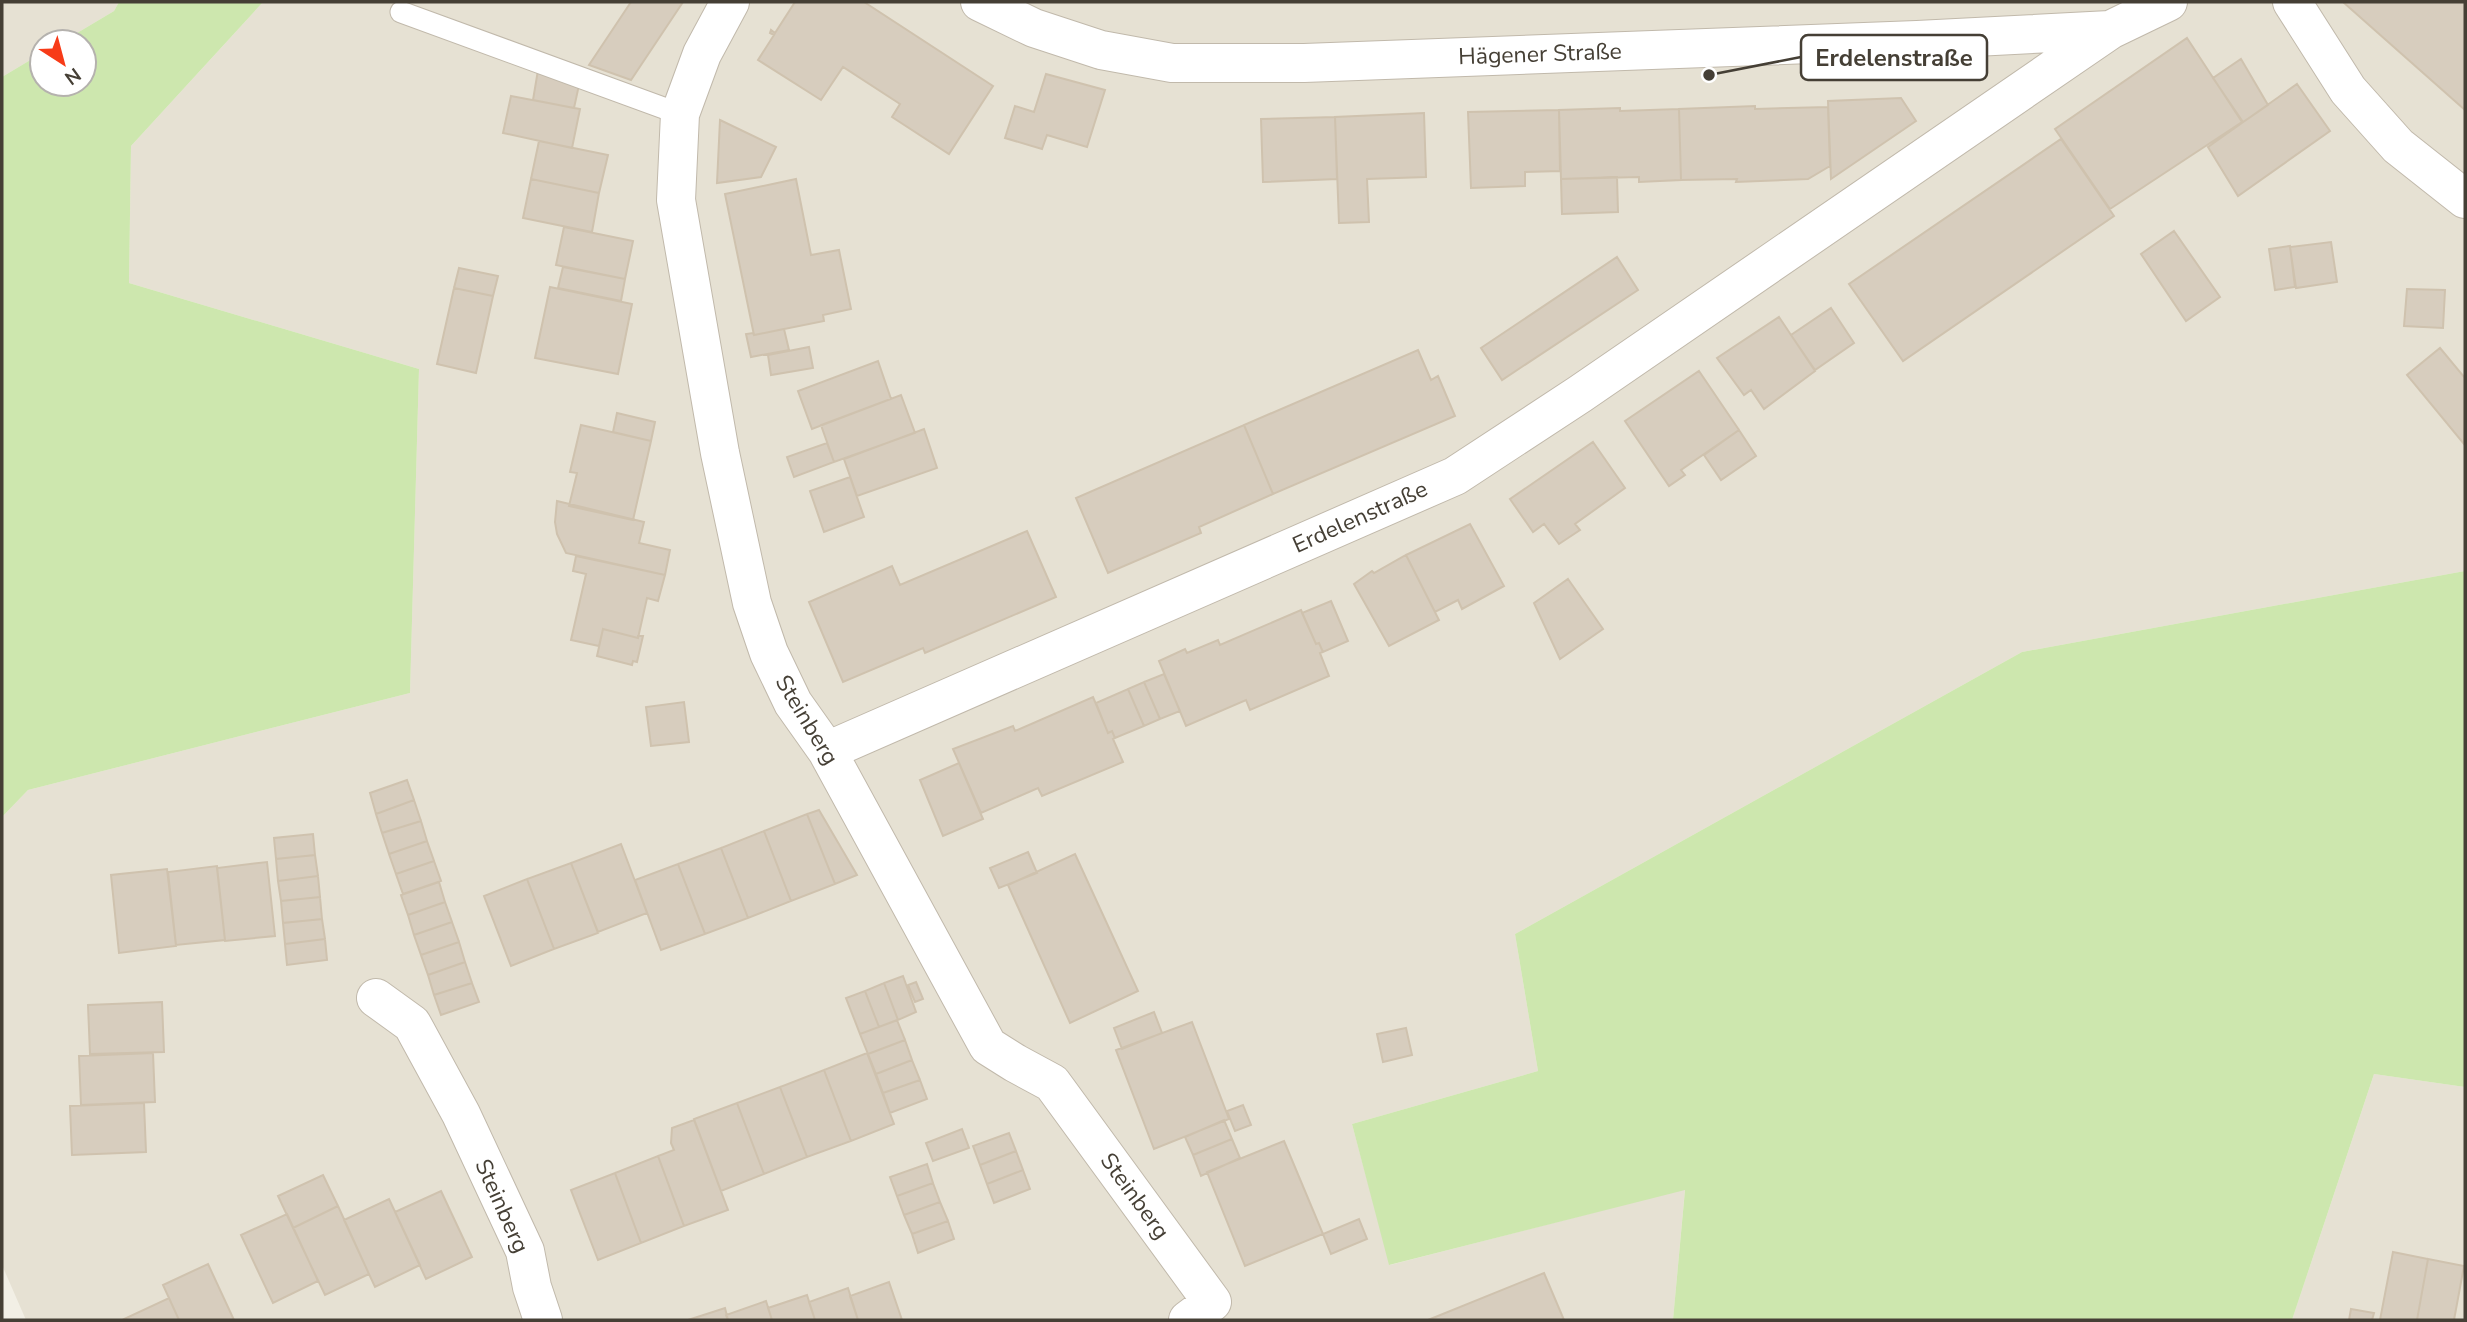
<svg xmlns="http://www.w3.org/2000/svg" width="2467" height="1322" viewBox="0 0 2467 1322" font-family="'Nunito Sans',sans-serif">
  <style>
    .residential { fill: #e6e1d3 }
    .green { fill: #cde7ae }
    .building { fill: #d7cdbe; stroke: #cfc2ae; stroke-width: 2 }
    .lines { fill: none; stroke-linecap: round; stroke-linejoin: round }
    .lane-casing { stroke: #c1b9ab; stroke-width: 23 }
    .street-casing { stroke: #c1b9ab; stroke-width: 40 }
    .lane { stroke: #fff; stroke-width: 21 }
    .street { stroke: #fff; stroke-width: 38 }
    .labels { text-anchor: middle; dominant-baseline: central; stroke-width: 5; stroke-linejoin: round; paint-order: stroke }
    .street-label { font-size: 23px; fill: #453f35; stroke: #fff }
    .leader { fill: none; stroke: #453f35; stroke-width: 2.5 }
    .callout-dot { fill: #453f35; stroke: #fff; stroke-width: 2.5 }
    .callout { fill: #fff; stroke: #453f35; stroke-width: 2.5 }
    .callout-label { font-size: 24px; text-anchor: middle; font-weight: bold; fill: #453f35 }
  </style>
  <rect width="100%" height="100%" fill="#f2efe5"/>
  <!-- residential -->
  <path class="residential" d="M2,2H119L114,11L62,42H42V53L2,77Z
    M263,2H2465V571L2022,652L1515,934L1538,1071L1352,1124L1390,1265L1685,1189L1673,1320H26L2,1265V817L28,790L410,693L419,369L129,283L131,146Z
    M2374,1074L2465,1087V1320H2292Z"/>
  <!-- green -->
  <path class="green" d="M119,2H263L131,146L129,283L419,369L410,693L28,790L2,817V77L42,53V84H84V42H62L114,11Z
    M2465,571V1087L2374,1074L2292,1320H1673L1685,1190L1389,1265L1352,1124L1538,1071L1515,934L2022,652Z"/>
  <!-- building -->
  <path class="building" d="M631,2H683L631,80L589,65Z
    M795,2H864L993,86L949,154L892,117L900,104L843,67L821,100L758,60L774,35L770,33L771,30L775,33Z
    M2343,2H2465V110Z
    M2187,38L2242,122L2110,209L2055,129Z
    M2241,59L2268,105L2243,122L2213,78Z
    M538,70L579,85L574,108L533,100Z
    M1046,74L1105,90L1087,147L1047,135L1042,149L1005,138L1015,106L1034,112Z
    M2297,84L2330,131L2238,196L2208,147Z
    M511,96L580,109L572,148L503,133Z
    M1901,98L1916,121L1831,179L1828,101Z
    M1755,106V109L1828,107L1830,166L1808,179L1736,182L1737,179L1681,180L1679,109Z
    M1620,108V111L1679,109L1681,180L1639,182V177L1561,179L1559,110Z
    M1559,110L1560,171L1525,172V186L1471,188L1468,112Z
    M1424,113L1426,177L1367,179L1369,222L1339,223L1335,117Z
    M1335,117L1337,179L1263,182L1261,119Z
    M720,120L776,147L761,177L717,183Z
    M2061,139L2114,216L1903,361L1849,284Z
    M539,141L608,155L599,193L531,179Z
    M1617,177L1618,212L1562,214L1561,179Z
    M531,179L599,193L592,232L523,218Z
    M796,179L811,255L839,250L851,309L823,315L824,321L754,335L725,194Z
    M564,227L633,241L625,279L556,265Z
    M2174,231L2220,297L2186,321L2141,254Z
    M2331,242L2337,282L2296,288L2290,247Z
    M2290,246L2295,287L2275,290L2269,249Z
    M1617,257L1638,290L1502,380L1481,348Z
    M563,267L625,279L621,301L558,288Z
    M459,268L498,276L493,296L454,288Z
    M550,287L632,304L618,374L535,358Z
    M454,288L493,296L476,373L437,364Z
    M2407,289L2445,290L2443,328L2404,326Z
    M1831,308L1854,343L1815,370L1791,335Z
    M1779,317L1815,371L1764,409L1751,390L1744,395L1717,358Z
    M784,329L789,350L751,357L746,334L753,333L754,335Z
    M809,347L813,368L771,375L768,355Z
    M2440,348L2465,378L2464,444L2407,375Z
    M1418,350L1431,380L1438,376L1455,416L1273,494L1244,425Z
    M878,361L891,399L812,429L798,391Z
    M1699,371L1739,430L1681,470L1685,475L1669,486L1625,421Z
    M901,395L915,433L834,462L821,425Z
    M617,413L655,422L651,441L613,432Z
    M581,425L651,441L633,520L569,506L577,473L570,472Z
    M1244,425L1273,494L1199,527L1201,533L1108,573L1076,498Z
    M924,429L937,468L857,496L844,459Z
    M1739,430L1756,456L1721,480L1704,455Z
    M1593,442L1625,488L1575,524L1580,530L1559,544L1544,524L1533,532L1510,499Z
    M827,443L834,462L794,477L787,457Z
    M850,477L864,517L824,532L810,491Z
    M557,501L644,522L639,543L670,550L665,575L566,553L557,534L555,522Z
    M1470,524L1504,586L1462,609L1458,600L1435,612L1406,555Z
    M1027,531L1056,597L925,653L923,648L843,682L809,602L892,566L900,585Z
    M1406,555L1439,620L1389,646L1354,584L1372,571L1374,573Z
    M576,556L665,575L658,601L647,598L638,638L603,629L599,646L571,640L586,574L573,571Z
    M1568,579L1603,629L1560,659L1534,603Z
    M1331,601L1348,641L1323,652L1319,643L1316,644L1302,613Z
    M1301,610L1316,644L1319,643L1323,652L1320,653L1329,676L1250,710L1246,700L1186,726L1159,661L1185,649L1187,653L1218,640L1220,645Z
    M603,629L638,638V636H643L637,662L633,661L632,665L597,656Z
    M1164,674L1180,711L1160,719L1144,682Z
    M1144,682L1160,719L1144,726L1128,689Z
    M1128,689L1144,726L1115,738L1112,731L1108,733L1096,703Z
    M1093,697L1108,733L1112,731L1115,738L1113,739L1123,762L1042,796L1038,788L981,813L953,749L1013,726L1015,731Z
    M684,702L689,742L651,746L646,707Z
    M959,763L983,819L943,836L920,780Z
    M407,780L414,800L376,814L370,793Z
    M414,800L421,821L382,833L376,814Z
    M819,810L857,875L835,884L807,814Z
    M807,814L835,884L791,901L764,831Z
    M421,821L427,841L389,854L382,833Z
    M764,831L791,901L748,918L721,848Z
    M313,834L315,855L276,859L274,838Z
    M427,841L434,861L396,874L389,854Z
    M621,844L647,913L598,932L571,863Z
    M721,848L748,918L705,934L678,864Z
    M1028,852L1037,873L999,888L990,868Z
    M1075,854L1138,991L1070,1023L1008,885Z
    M315,855L318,876L278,881L276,859Z
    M434,861L441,881L403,894L396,874Z
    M267,862L275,936L225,941L217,868Z
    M571,863L598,933L554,949L527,879Z
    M678,864L705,934L661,950L635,880Z
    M217,866L225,940L176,945L168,872Z
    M167,869L176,946L119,953L111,875Z
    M318,876L320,897L281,901L278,881Z
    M527,879L554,949L511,966L484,896Z
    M439,882L445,902L408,915L401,895Z
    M320,897L322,919L283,923L281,901Z
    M445,902L452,922L414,935L408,915Z
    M322,919L325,939L285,944L283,923Z
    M452,922L459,942L421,955L414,935Z
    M325,939L327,960L287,965L285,944Z
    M459,942L465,962L428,975L421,955Z
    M465,962L472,983L434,995L428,975Z
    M903,976L916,1012L898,1020L884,983Z
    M916,982L923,999L915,1002L908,985Z
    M472,983L479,1002L441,1015L434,995Z
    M884,983L898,1020L879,1027L865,991Z
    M865,991L879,1027L860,1034L846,998Z
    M162,1002L164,1052L90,1054L88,1005Z
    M1154,1012L1162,1033L1122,1049L1114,1028Z
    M897,1020L905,1040L868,1054L860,1034Z
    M1192,1022L1229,1119L1154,1149L1116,1050Z
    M1406,1028L1412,1055L1383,1062L1377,1034Z
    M905,1040L912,1060L876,1074L868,1054Z
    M153,1053L155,1102L81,1105L79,1056Z
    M867,1053L894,1124L851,1141L824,1070Z
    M912,1060L920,1080L883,1093L876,1074Z
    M824,1070L851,1141L807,1157L780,1087Z
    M920,1080L927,1099L890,1113L883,1093Z
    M780,1087L807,1157L764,1174L737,1103Z
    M144,1103L146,1152L72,1155L70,1106Z
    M737,1103L764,1174L721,1191L694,1119Z
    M1243,1105L1251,1125L1235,1131L1227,1111Z
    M694,1120L728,1210L684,1226L658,1156L674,1150L671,1143L672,1128Z
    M1224,1120L1232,1139L1193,1155L1185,1137Z
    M962,1129L969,1148L933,1161L926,1143Z
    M1009,1133L1016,1151L980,1165L973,1146Z
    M1232,1139L1240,1158L1201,1176L1193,1155Z
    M1284,1141L1323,1234L1245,1266L1207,1172Z
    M1016,1151L1023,1170L987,1184L980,1165Z
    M658,1156L684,1226L641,1243L615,1173Z
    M927,1164L933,1183L897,1196L890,1177Z
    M1023,1170L1030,1189L994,1203L987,1184Z
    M615,1173L641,1243L598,1260L571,1190Z
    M323,1175L338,1206L293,1228L278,1196Z
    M933,1183L940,1202L904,1215L897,1196Z
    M441,1191L472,1257L426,1279L395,1212Z
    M389,1199L420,1265L375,1287L344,1220Z
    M940,1202L948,1221L912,1234L904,1215Z
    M338,1206L369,1274L325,1295L293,1228Z
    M287,1214L318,1281L273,1303L241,1235Z
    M1359,1219L1367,1239L1331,1254L1323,1234Z
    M948,1221L954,1239L918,1253L912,1234Z
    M2393,1252L2428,1259L2417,1320H2380Z
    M2428,1259L2464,1266L2454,1320H2417Z
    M208,1264L234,1320H179L163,1285Z
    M1544,1273L1564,1320H1428Z
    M889,1282L902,1320H858L850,1296Z
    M848,1288L858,1320H815L809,1302Z
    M807,1295L815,1320H772L768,1308Z
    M169,1298L179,1320H125L124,1319Z
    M766,1301L772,1320H728L726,1315Z
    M725,1308L728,1320H688Z
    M2351,1309L2374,1313L2372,1320H2349Z"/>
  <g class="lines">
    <!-- lane casing -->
    <g class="lane-casing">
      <path id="lane" d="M401,12L680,114"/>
    </g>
    <!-- street casing -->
    <g class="street-casing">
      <path id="street" d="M730,2L702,54L680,114L676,200L720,453L752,603L769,653L793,703L827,751L988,1046L1015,1063L1052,1083L1212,1302L1188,1320
        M980,2L1034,28L1101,50L1172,63H1304L1917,40L2110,30
        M2292,2L2348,90L2398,146L2465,199
        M827,751L1455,476L1580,394L2110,30L2168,2
        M376,998L412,1024L461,1114L525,1251L532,1287L543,1320"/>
    </g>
    <!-- lane -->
    <use href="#lane" class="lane"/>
    <!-- street -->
    <use href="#street" class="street"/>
  </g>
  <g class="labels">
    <!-- street labels -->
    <g class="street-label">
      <text transform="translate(1540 54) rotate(-2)">Hägener Straße</text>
      <text transform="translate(1360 517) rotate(-24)">Erdelenstraße</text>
      <text transform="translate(807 720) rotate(59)">Steinberg</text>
      <text transform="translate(1135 1196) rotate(54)">Steinberg</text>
      <text transform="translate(502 1206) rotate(66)">Steinberg</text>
    </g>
  </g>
  <!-- callouts -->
  <path class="leader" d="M1709 75L1801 57"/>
  <circle class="callout-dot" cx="1709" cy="75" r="7"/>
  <rect class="callout" x="1801" y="35" width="186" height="45" rx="7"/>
  <g class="callout-label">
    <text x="1894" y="66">Erdelenstraße</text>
  </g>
  <!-- border -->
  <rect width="2467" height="1322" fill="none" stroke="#453f35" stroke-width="7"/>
  <!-- north arrow -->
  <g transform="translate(63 63) rotate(144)"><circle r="33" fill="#ffffff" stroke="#b5b2ae" stroke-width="2"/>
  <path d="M0-5L12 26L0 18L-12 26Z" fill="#f73b18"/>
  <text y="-10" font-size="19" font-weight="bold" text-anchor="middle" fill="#453f35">N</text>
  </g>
</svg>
